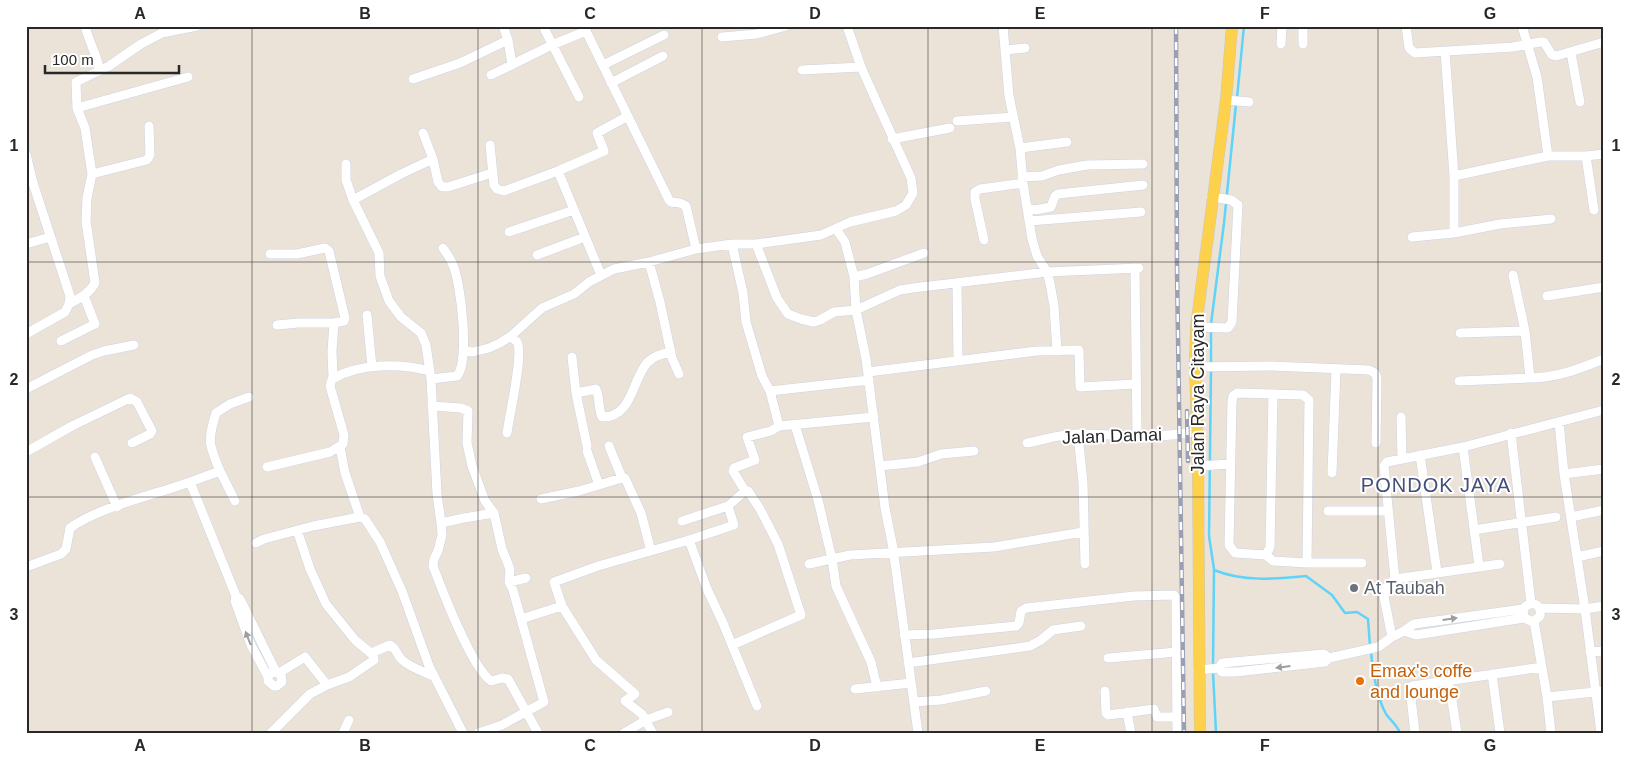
<svg xmlns="http://www.w3.org/2000/svg" width="1630" height="759" viewBox="0 0 1630 759" font-family="Arial,sans-serif">
  <style>
    .lines { fill: none; stroke-linecap: round; stroke-linejoin: round }
    .stream { stroke: #5fd3fa; stroke-width: 2.5 }
    .minor-casing { stroke: #cdd2e3; stroke-width: 10 }
    .major-casing { stroke: #c7c7c7; stroke-width: 12 }
    .minor { stroke: #fff; stroke-width: 9 }
    .major { stroke: #fed14c; stroke-width: 11 }
    .rail-casing { stroke: #9a9fb5; stroke-width: 4.5 }
    .rail { stroke: #fff; stroke-width: 2.5; stroke-dasharray: 8; stroke-linecap: butt }
    .oneway { fill: #9e9e9e }
    .grid { fill: none; stroke: #282828; stroke-width: 1; stroke-opacity: 0.55 }
    .worship-dot { fill: #6b7280; stroke: #fff; stroke-width: 2 }
    .food-dot { fill: #e8710a; stroke: #fff; stroke-width: 2 }
    .labels { text-anchor: middle; dominant-baseline: central; stroke-width: 4; stroke-linejoin: round; paint-order: stroke }
    .street-label { font-size: 18px; fill: #282828; stroke: #fff }
    .worship-label { font-size: 18px; fill: #5b616d; stroke: #fff; text-anchor: start }
    .food-label { font-size: 18px; fill: #c56008; stroke: #fff; text-anchor: start }
    .quarter-label { font-size: 20px; letter-spacing: 1px; fill: #454f7c; stroke: #fff }
    .neatline { fill: none; stroke: #282828; stroke-width: 2 }
    .grid-label { font-size: 16px; text-anchor: middle; font-weight: bold; fill: #282828 }
  </style>
  <rect width="100%" height="100%" fill="#ece3d8"/>
  <g class="lines">
    <!-- stream -->
    <path class="stream" d="M1237,98L1244,26
      M1211,324L1224,223L1236,104
      M1211,364V330
      M1211,370L1209,536L1214,569L1213,666
      M1214,570C1243,582 1275,579 1306,576L1332,595L1345,613L1357,612L1368,619L1370,646
      M1371,652C1372,669 1377,698 1386,714C1391,721 1397,725 1400,733
      M1213,672L1216,733"/>
    <!-- minor casing -->
    <g class="minor-casing">
      <path id="minor" d="M85,26C89,42 97,55 100,71
        M503,26L508,40L512,65
        M543,26L579,97
        M1003,26L1009,96L1020,148L1023,183L1032,239L1037,256L1047,272L1050,283L1054,306L1057,351
        M1406,26L1409,48L1415,53L1513,47L1540,42H1544L1552,55L1556,56L1604,42
        M1522,26L1537,77L1548,156
        M722,37L757,34L786,26
        M1281,44L1282,26
        M1303,44V26
        M1005,50L1025,48
        M1445,51L1454,176V233
        M1571,53L1580,102
        M603,65L664,35
        M802,70L861,67
        M491,75L552,45L586,31L669,200L671,202L680,203L686,206L696,249
        M413,79L460,63L508,40
        M611,83L663,56
        M1226,100L1249,102
        M77,108L188,77
        M957,121L1013,117
        M423,133L433,159L401,174L353,200L379,253L380,276L389,301L401,317L421,333L426,345L431,379L437,494L441,523L442,535L438,551L434,559L433,566C442,590 472,668 491,681L502,678L508,679L538,733
        M892,139L950,128
        M490,145L494,185L497,189L504,191L558,171
        M1020,148L1067,142
        M26,154L33,183L70,296L69,304L65,312L26,334
        M1586,156L1594,210
        M433,159L438,182L442,187H448L492,173
        M346,164V180L353,200
        M92,174L147,160L150,155L149,126
        M1454,176L1548,156H1586L1604,154
        M1022,177L1042,176L1059,170L1087,165L1143,164
        M1027,208L1035,210L1051,207L1055,196L1058,194L1143,185
        M1030,221L1141,212
        M836,229L845,242L854,277L856,310L866,359L885,508L893,548L918,733
        M509,232L574,210
        M1412,237L1454,233L1500,224L1551,219
        M984,240L975,199V192L980,189L1023,183
        M26,244L50,237
        M732,244L743,293L746,322L762,376L770,391L779,426L771,431L747,437L755,460L734,468L733,471L745,491H748L760,509L778,544L801,615L732,645
        M756,244L777,298L788,314L801,319L814,322L820,320L834,312L856,310L900,290L913,288L1047,272L1139,268
        M270,254H297L325,248L329,251L345,318L344,321L334,323
        M537,255L585,237
        M649,262L660,302L672,358L679,374
        M1135,268L1137,435
        M601,275L558,171L604,151L597,133L628,116
        M1513,275L1525,331L1530,378C1557,378 1579,369 1604,359
        M854,277L867,274L924,253
        M957,283L958,360
        M1547,296L1604,287
        M69,304C80,298 89,294 95,283L86,221L87,198L92,174L85,128L77,108L76,82L109,66L141,44L162,33L197,26
        M367,315L372,367
        M277,325L298,323H334L332,351L333,378
        M1196,327L1228,328L1232,322L1238,205L1231,200L1212,197
        M1460,333L1525,331
        M61,341L95,324L84,296
        M463,351L473,352L489,348L500,343L511,336L542,308L574,294L589,282L614,269L649,262L696,249L732,244H756L821,235L850,222L896,211L906,205L913,193L911,178L861,67L847,26
        M572,357L576,393L587,446
        M1195,367L1270,366L1369,370L1375,373L1377,378L1376,443
        M868,372L1037,351L1079,350L1080,387L1136,384
        M431,379L457,376C470,361 461,284 453,265C451,259 446,253 443,248
        M1459,381L1530,378
        M26,389L92,355L104,351L134,345
        M770,391L869,380
        M576,393L596,389C600,398 598,408 602,417C632,418 632,380 647,363C653,356 662,354 671,352
        M432,406L461,408L468,411L467,443L472,466L485,501L494,513L502,549L510,569L509,582L526,578
        M1401,417L1402,458
        M1559,422L1564,474L1585,609L1601,733
        M795,425L818,500L832,559L836,586L871,662L877,687
        M779,426L874,417
        M507,433C509,417 524,353 517,342C516,341 511,337 511,336
        M1511,433L1531,603
        M1078,434L1083,483L1085,564
        M1027,443C1043,440 1060,434 1077,434C1116,434 1158,440 1197,431
        M609,446L622,478
        M340,447L345,473L360,517
        M1463,447L1479,566
        M587,451L599,485
        M26,452L72,426L130,398L137,402L152,431L150,434L132,443
        M1420,455L1437,572
        M95,457L117,507
        M880,466L918,462L941,454L974,451
        M1198,466L1231,464
        M267,467L330,452L343,444L344,435L330,386L332,379C360,363 399,363 430,371
        M220,471L235,501
        M1332,473L1336,370
        M1564,474L1604,469
        M190,482L220,471C209,445 207,441 216,413L230,404L249,397
        M541,499L579,491L622,478H625L641,513L651,551
        M1328,511H1388
        M1571,517L1604,510
        M682,521L728,506L745,491
        M441,523L464,518L494,513
        M1474,530L1556,517
        M689,540L734,525L728,506
        M256,543L264,539L313,526L360,517L365,519L380,542L402,591L429,666L463,733
        M1266,555L1270,547L1273,394
        M1577,557L1604,551
        M1307,563L1273,561L1266,555L1235,553L1229,545L1232,402L1233,396L1237,393L1303,395L1309,400L1307,563H1362
        M809,564L850,555L994,547L1083,532
        M26,567L61,554L66,549L70,528C99,507 154,495 190,482L236,596L240,599L276,672
        M1395,579L1384,466L1387,462L1463,447L1604,410
        M236,596L235,601L251,645L268,677V681L274,686H277L282,682L281,675L276,672L271,673L268,677
        M1540,608L1585,609L1604,606
        M521,619L562,606
        M1534,621L1547,697L1551,733
        M1404,631L1416,635L1524,618
        M904,635L934,634L1016,626L1019,623L1021,611L1026,608L1134,596L1174,595L1176,598L1177,733
        M1392,637L1384,597L1386,588L1395,579L1500,564
        M1590,652L1604,651
        M371,653L390,645C396,648 397,655 402,660C411,668 424,672 434,676
        M1108,658L1177,652
        M908,663L1030,646L1041,640L1053,630L1081,626
        M1219,668L1222,663L1324,654L1329,658
        M1198,670L1219,668L1222,672H1236L1325,662L1329,658L1378,647L1392,637L1404,631L1414,624L1523,609C1530,600 1542,603 1540,616L1534,621H1531L1524,618L1523,609
        M279,673L305,657L327,685
        M1492,674L1500,733
        M1449,681L1457,733
        M855,689L911,683
        M1105,691L1106,713L1108,715L1154,709L1157,717H1177
        M1547,697L1604,691
        M914,702L941,700L986,691
        M1127,712L1131,733
        M652,732L642,714L625,701L635,694L596,660L562,606L554,582L598,566L689,540L707,589L723,623L757,706
        M271,733L310,694L327,685L349,677L374,660L373,655L355,640L326,604L310,569L297,530
        M343,733L349,720
        M478,733L502,725L544,702L513,590L509,582
        M624,733L646,720L668,712
        M1415,733L1410,689L1412,686L1542,667"/>
    </g>
    <!-- major casing -->
    <g class="major-casing">
      <path id="major" d="M1200,733L1198,466L1195,367L1196,327L1226,100L1232,26"/>
    </g>
    <!-- minor -->
    <use href="#minor" class="minor"/>
    <!-- major -->
    <use href="#major" class="major"/>
    <!-- rail casing -->
    <g class="rail-casing">
      <path id="rail" d="M1176,26L1177,269L1184,733
        M1187,411L1188,461"/>
    </g>
    <!-- rail -->
    <use href="#rail" class="rail"/>
  </g>
  <!-- one-way arrows -->
  <defs><path id="oneway-solid" d="M-6-.8H1V-3.2L6.5 0L1 3.2V.8H-6Z" transform="scale(1.25)"/></defs>
  <g class="oneway">
    <use href="#oneway-solid" transform="translate(1450 619) rotate(-8)"/>
    <use href="#oneway-solid" transform="translate(248 638) rotate(-111)"/>
    <use href="#oneway-solid" transform="translate(1283 667) rotate(173)"/>
  </g>
  <!-- grid -->
  <path class="grid" d="M252,26V733M478,26V733M702,26V733M928,26V733M1152,26V733M1378,26V733M26,262H1604M26,497H1604"/>
  <!-- markers -->
  <circle class="worship-dot" cx="1354" cy="588" r="5"/>
  <circle class="food-dot" cx="1360" cy="681" r="5"/>
  <g class="labels">
    <!-- street labels -->
    <g class="street-label">
      <text transform="translate(1198 394) rotate(-90)">Jalan Raya Citayam</text>
      <text transform="translate(1112 436) rotate(-2)">Jalan Damai</text>
    </g>
    <!-- worship labels -->
    <g class="worship-label">
      <text x="1364" y="588">At Taubah</text>
    </g>
    <!-- food labels -->
    <g class="food-label">
      <text x="1370" y="671">Emax's coffe<tspan x="1370" dy="21">and lounge</tspan></text>
    </g>
    <!-- quarter labels -->
    <g class="quarter-label">
      <text x="1436" y="485">PONDOK JAYA</text>
    </g>
  </g>
  <!-- border -->
  <rect width="1630" height="759" fill="none" stroke="#ffffff" stroke-width="55"/>
  <!-- scale -->
  <path d="M45 65v8h134v-8" fill="none" stroke="#282828" stroke-width="2.5"/>
  <text x="52" y="65" font-size="15" fill="#282828" stroke="#ffffff" stroke-width="4" paint-order="stroke">100 m</text>
  <rect x="28" y="28" width="1574" height="704" class="neatline"/>
  <g class="grid-label">
    <text x="140" y="19">A</text>
    <text x="365" y="19">B</text>
    <text x="590" y="19">C</text>
    <text x="815" y="19">D</text>
    <text x="1040" y="19">E</text>
    <text x="1265" y="19">F</text>
    <text x="1490" y="19">G</text>
    <text x="14" y="151">1</text>
    <text x="1616" y="151">1</text>
    <text x="14" y="385">2</text>
    <text x="1616" y="385">2</text>
    <text x="14" y="620">3</text>
    <text x="1616" y="620">3</text>
    <text x="140" y="751">A</text>
    <text x="365" y="751">B</text>
    <text x="590" y="751">C</text>
    <text x="815" y="751">D</text>
    <text x="1040" y="751">E</text>
    <text x="1265" y="751">F</text>
    <text x="1490" y="751">G</text>
  </g>
</svg>
